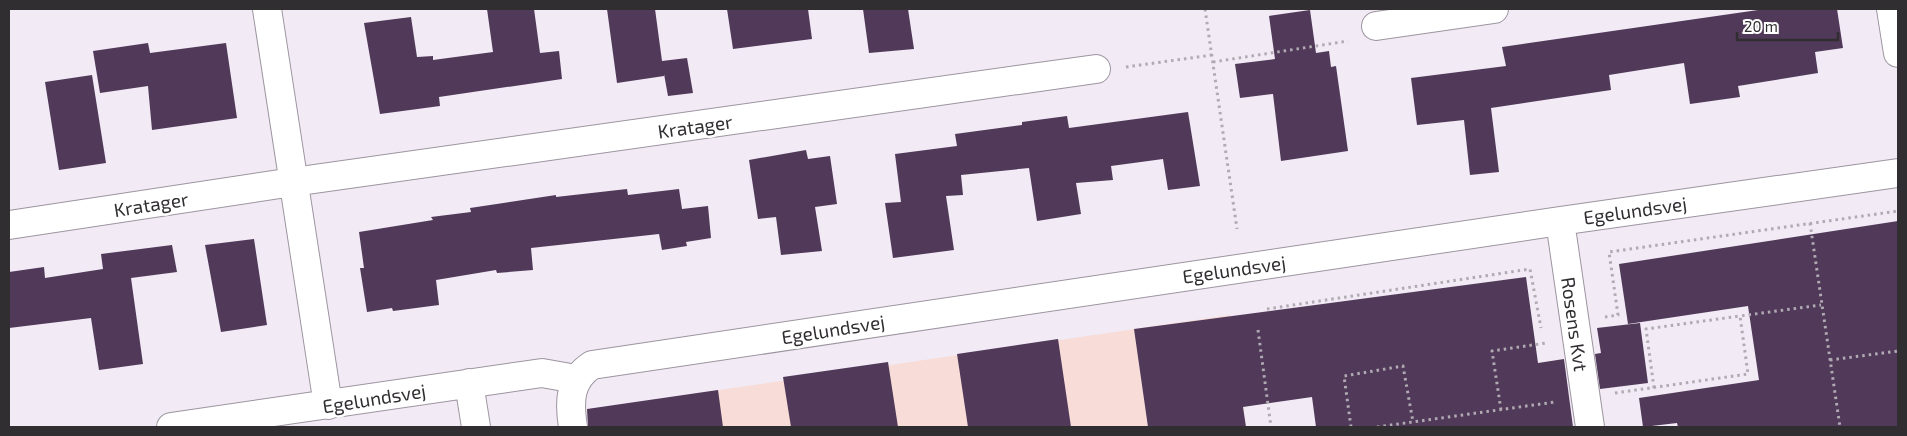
<svg xmlns="http://www.w3.org/2000/svg" width="1907" height="436" viewBox="0 0 1907 436" font-family="'Exo 2',sans-serif">
  <style>
    .education { fill: #f7dcd8 }
    .building { fill: #503959 }
    .lines { fill: none; stroke-linecap: round; stroke-linejoin: round }
    .minor-casing { stroke: #9c959f; stroke-width: 30 }
    .path { stroke: #b0aab2; stroke-width: 3; stroke-dasharray: 2.5 4; stroke-linecap: butt }
    .minor { stroke: #fff; stroke-width: 28 }
    .labels { text-anchor: middle; dominant-baseline: central; stroke-width: 5; stroke-linejoin: round; paint-order: stroke }
    .street-label { font-size: 19px; fill: #312e32; stroke: #fff }
  </style>
  <rect width="100%" height="100%" fill="#f2eaf5"/>
  <!-- education -->
  <path class="education" d="M1230,315L1246,427H614L611,406Z"/>
  <!-- building -->
  <path class="building" d="M487,9H534L540,53L559,51L562,79L439,97L440,106L380,114L364,23L411,17L417,57L433,56V60L493,52Z
    M607,9H655L662,61L687,58L693,93L668,96L664,74V76L617,83Z
    M727,9H808L812,39L733,49Z
    M863,9H908L914,49L869,53Z
    M1765,9H1837L1843,48L1815,52L1818,73L1738,86L1740,97L1690,104L1684,63L1609,75L1611,90L1491,108L1499,172L1470,175L1464,120L1417,125L1411,78L1506,66L1502,47Z
    M1310,10L1316,53L1329,51L1331,67L1336,66L1348,151L1281,161L1273,94L1240,98L1235,64L1275,59L1269,16Z
    M148,43L150,53L226,43L237,118L152,130L148,86L100,93L93,51Z
    M92,75L106,163L59,170L45,82Z
    M1188,112L1200,186L1168,190L1163,159L1111,166L1113,180L1076,183L1081,214L1037,221L1029,168L961,175L963,195L946,196L954,250L893,258L885,203L901,202L895,154L957,146L955,134L1022,125V122L1067,116L1069,128Z
    M806,150L808,159L830,156L837,204L815,207L822,251L781,255L776,217L758,219L749,160Z
    M627,189L628,195L679,189L682,209L708,206L711,238L686,242L687,246L662,250L659,234L531,248L533,270L497,273L496,270L436,280L439,305L393,311L392,308L367,312L360,268H364L359,232L433,220L431,217L471,212L470,208L556,195V197Z
    M1898,221V427H1678L1677,423L1643,427L1639,398L1759,380L1748,306L1628,324L1619,264Z
    M254,239L267,325L221,332L205,245Z
    M172,245L177,272L131,278L143,364L99,370L91,318L9,328V272L44,267L45,278L103,269L101,254Z
    M1526,277L1538,363L1564,359L1573,427H1316L1312,397L1243,407L1246,427H1148L1134,329Z
    M1640,323L1648,383L1600,389L1595,354L1601,353L1597,328Z
    M1058,339L1071,427H968L957,354Z
    M888,362L898,427H791L783,377Z
    M718,390L723,427H588L587,409Z"/>
  <g class="lines">
    <!-- minor casing -->
    <g class="minor-casing">
      <path id="minor" d="M267,9L328,405
        M1891,9L1898,53
        M1376,26L1494,9
        M1560,221L1590,427
        M9,225L293,182L1096,69
        M469,383L476,427
        M171,427L542,373L576,379
        M573,427C569,402 569,380 592,365L1560,221L1898,173"/>
    </g>
    <!-- path -->
    <path class="path" d="M1205,9L1237,229
      M1213,62L1348,41
      M1126,67L1212,55
      M1810,223L1840,427
      M1267,309L1530,269L1541,328
      M1605,317L1618,315L1609,252L1898,211
      M1258,330L1271,427
      M1830,360L1898,351
      M1654,388L1646,329L1740,316
      M1615,393L1748,374L1740,316L1821,305
      M1501,410L1492,351L1546,343
      M1351,427L1344,376L1403,366L1413,422
      M1377,427L1555,402"/>
    <!-- minor -->
    <use href="#minor" class="minor"/>
  </g>
  <g class="labels">
    <!-- street labels -->
    <g class="street-label">
      <text transform="translate(695 126) rotate(-8)">Kratager</text>
      <text transform="translate(151 204) rotate(-9)">Kratager</text>
      <text transform="translate(1635 210) rotate(-8)">Egelundsvej</text>
      <text transform="translate(1234 269) rotate(-8)">Egelundsvej</text>
      <text transform="translate(1575 324) rotate(82)">Rosens Kvt</text>
      <text transform="translate(833 329) rotate(-9)">Egelundsvej</text>
      <text transform="translate(374 398) rotate(-9)">Egelundsvej</text>
    </g>
  </g>
  <!-- border -->
  <rect width="1907" height="436" fill="none" stroke="#312e32" stroke-width="20"/>
  <!-- scale -->
  <path d="M1737 32v8h101v-8" fill="none" stroke="#312e32" stroke-width="2.5"/>
  <text x="1744" y="32" font-size="15" fill="#312e32" stroke="#ffffff" stroke-width="4" paint-order="stroke">20 m</text>
</svg>
